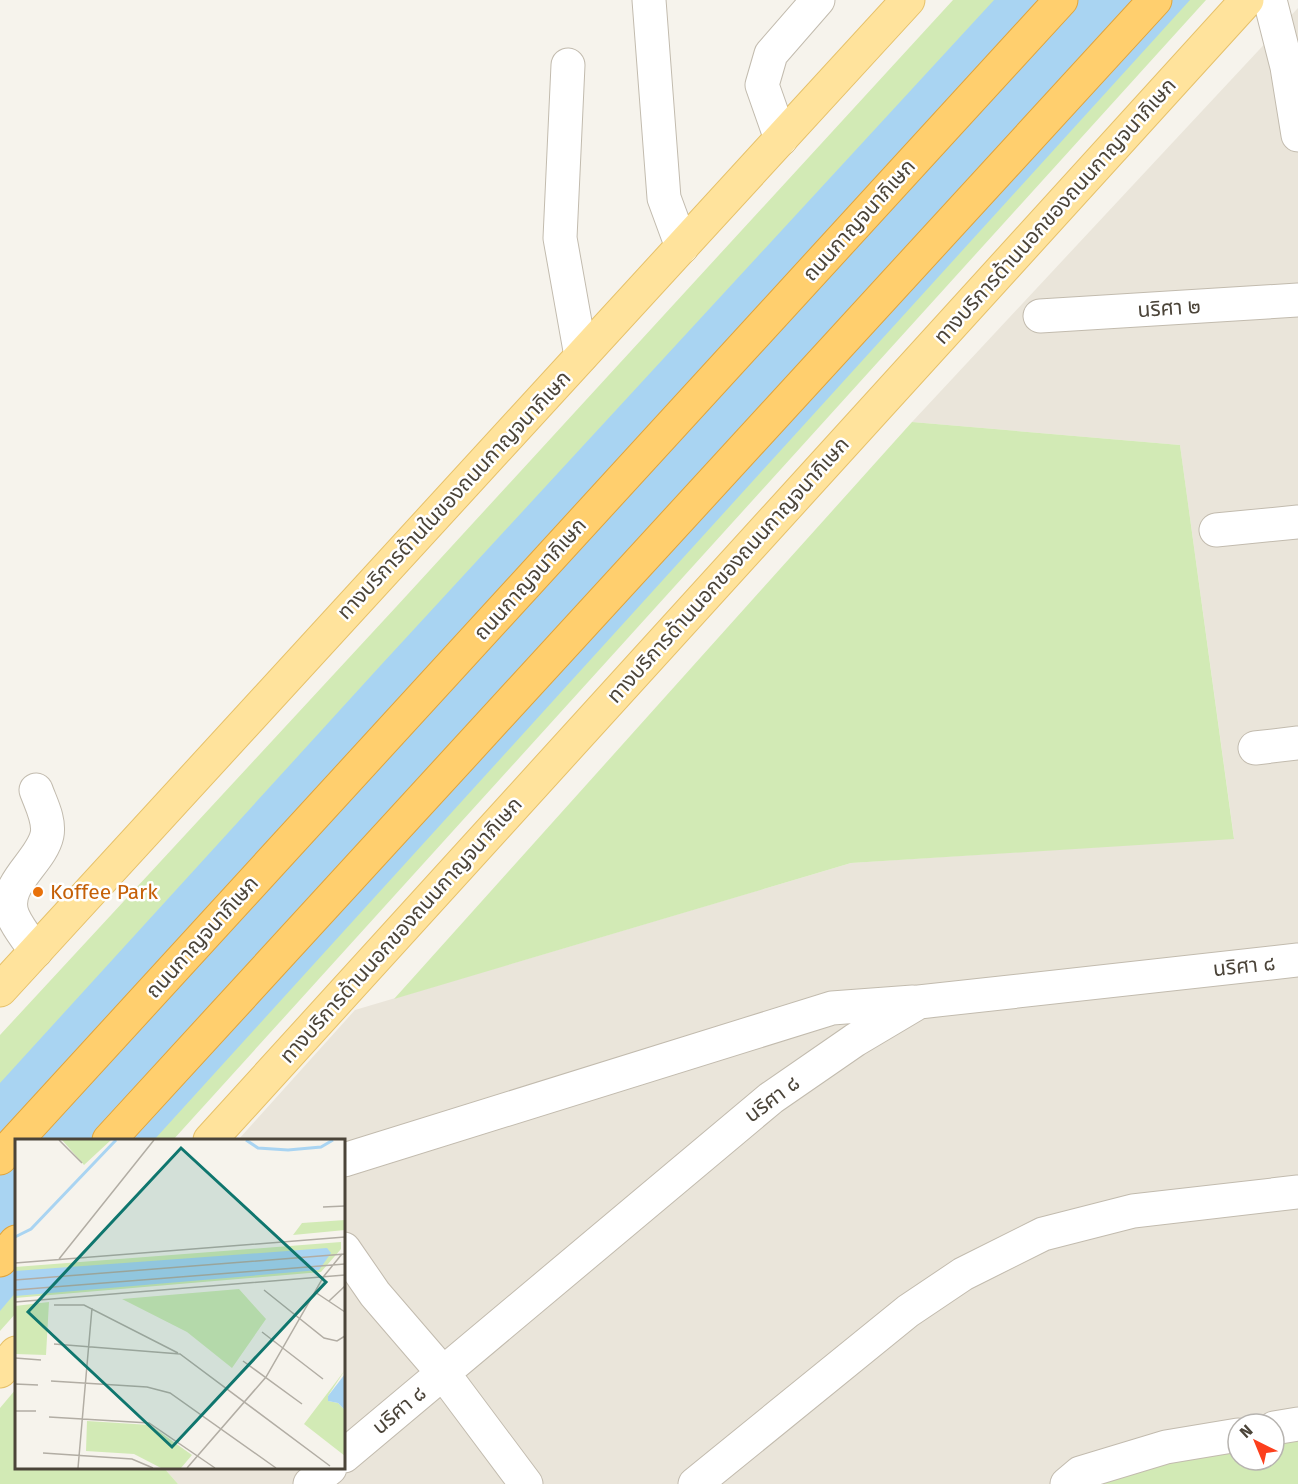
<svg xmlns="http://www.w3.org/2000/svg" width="1298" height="1484" viewBox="0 0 1298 1484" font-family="'Fira Sans','Noto Sans Thai',sans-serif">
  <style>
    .residential { fill: #eae5da; fill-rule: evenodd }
    .green { fill: #d2eab5 }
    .water { fill: #a9d4f2 }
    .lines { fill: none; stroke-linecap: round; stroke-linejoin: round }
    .minor-casing { stroke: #c2bbae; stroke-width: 35 }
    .major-casing { stroke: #e6c16a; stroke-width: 35 }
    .highway-casing { stroke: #e0a43c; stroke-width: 35 }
    .minor { stroke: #fff; stroke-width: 33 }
    .major { stroke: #ffe39c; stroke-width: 33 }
    .highway { stroke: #ffcf6e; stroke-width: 33 }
    .food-dot { fill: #e8710a; stroke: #fff; stroke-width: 2 }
    .labels { text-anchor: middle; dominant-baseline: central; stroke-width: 5; stroke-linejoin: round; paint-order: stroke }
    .street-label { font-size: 21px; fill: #4b4439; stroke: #fff }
    .food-label { font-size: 21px; fill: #c56008; stroke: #fff; text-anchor: start }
    .inset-river { fill: none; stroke: #a9d4f2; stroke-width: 3 }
    .inset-road { fill: none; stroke: #b2ada4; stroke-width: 1.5 }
    .view { fill: #0f766e; fill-opacity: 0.15; stroke: #0f766e; stroke-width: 3 }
    .inset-edge { fill: none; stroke: #4b4439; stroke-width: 3 }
  </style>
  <rect width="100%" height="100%" fill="#f6f3ec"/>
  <!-- residential -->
  <path class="residential" d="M1298,8V1484H178L164,1468H344V1140H238L355,1010L851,863L1234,838L1180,445L912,422ZM1238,1424H1274V1460H1238Z"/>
  <!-- green -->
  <path class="green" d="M953,0H1206L173,1140H16V1313L0,1331V1035L396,607Z
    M912,422L1180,445L1234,839L851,863L394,999Z
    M16,1389V1468H164L178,1484H0V1408Z
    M1298,1435V1484H1087L1094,1479L1238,1448V1460H1274V1440Z"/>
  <!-- water -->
  <path class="water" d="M994,0H1190L154,1140H16V1292L0,1311V1083L381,665Z"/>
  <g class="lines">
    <!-- minor casing -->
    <g class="minor-casing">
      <path id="minor" d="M649,0L664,198L682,247
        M1270,0L1287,67L1298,135
        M568,65L560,238L581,356
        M781,139L762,85L771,54L818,0
        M1040,316L1298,300
        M1216,530L1298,522
        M1255,748L1298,743
        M36,951C28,940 18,928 13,916C0,885 41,863 47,835C50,820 41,804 36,790
        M344,1160L832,1008L913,1002
        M344,1249L375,1294L443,1373L526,1484
        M1274,1428L1298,1424
        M344,1456L771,1098L855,1040L919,1002L1298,960
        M310,1484L330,1468
        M695,1484L908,1311L963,1274L1043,1234L1133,1211L1298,1192
        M1067,1484L1080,1473L1166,1447L1238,1435"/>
    </g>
    <!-- major casing -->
    <g class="major-casing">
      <path id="major" d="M0,990L908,0
        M210,1140L1247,0
        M0,1371L16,1353"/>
    </g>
    <!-- highway casing -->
    <g class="highway-casing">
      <path id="highway" d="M109,1140L1155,0
        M0,1158L1061,0
        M0,1260L16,1242"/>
    </g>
    <!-- minor -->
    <use href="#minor" class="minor"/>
    <!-- major -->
    <use href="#major" class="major"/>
    <!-- highway -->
    <use href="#highway" class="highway"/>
  </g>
  <!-- markers -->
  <circle class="food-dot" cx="38" cy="892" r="6"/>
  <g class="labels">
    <!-- street labels -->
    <g class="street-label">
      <text transform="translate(1055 211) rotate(-48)">ทางบริการด้านนอกของถนนกาญจนาภิเษก</text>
      <text transform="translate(859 220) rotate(-48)">ถนนกาญจนาภิเษก</text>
      <text transform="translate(1169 308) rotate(-4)">นริศา ๒</text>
      <text transform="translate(454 495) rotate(-47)">ทางบริการด้านในของถนนกาญจนาภิเษก</text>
      <text transform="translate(728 570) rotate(-48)">ทางบริการด้านนอกของถนนกาญจนาภิเษก</text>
      <text transform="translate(530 579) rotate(-48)">ถนนกาญจนาภิเษก</text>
      <text transform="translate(401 930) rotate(-48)">ทางบริการด้านนอกของถนนกาญจนาภิเษก</text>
      <text transform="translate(202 937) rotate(-48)">ถนนกาญจนาภิเษก</text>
      <text transform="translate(1244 966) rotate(-6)">นริศา ๘</text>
      <text transform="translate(772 1099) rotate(-37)">นริศา ๘</text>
      <text transform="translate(399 1410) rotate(-40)">นริศา ๘</text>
    </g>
    <!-- food labels -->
    <g class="food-label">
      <text x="50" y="892">Koffee Park</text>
    </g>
  </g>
  <!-- overview -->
  <g transform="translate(15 1139)">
    <rect width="330" height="330" fill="#f6f3ec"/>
    <path d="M47,1H96L69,26ZM330,81V91L278,96L287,84ZM326,103V110L306,133L0,159V128ZM224,150L251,180L217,229L172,193L107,160ZM34,163L31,216L0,215V167ZM330,231L313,257V262L323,264L330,271V317L289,285ZM72,282L135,286L177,316L166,329H146L119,315L71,312Z" fill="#d2eab5"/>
    <path d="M312,109L316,114L304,131L0,157V132ZM330,235V271L323,264L313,262V257Z" fill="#a9d4f2"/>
    <path class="inset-river" d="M231,1L243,9L273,11L306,8L318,1M0,98L16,90L101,1"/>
    <path class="inset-road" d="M44,1L67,24M308,68L330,67M44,120L139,1M0,124L330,98M0,141L330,115M0,151L330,125M249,151L309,199L322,202L330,197M300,153L330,173M314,162L330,147M0,163L330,136M39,166H69L163,214M247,193L308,240M39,205L165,215L315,327M0,219L26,221M228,222L287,265M36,242L132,248L155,254L261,329M0,245L23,246M0,272H21M34,278L134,284L200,329M28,314L117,320L138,329M63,329L77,169M172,329L251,238L309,137L327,115"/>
    <path class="view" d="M166,9L311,143L157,308L13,173Z"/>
    <rect width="330" height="330" class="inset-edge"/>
  </g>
  <!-- north arrow -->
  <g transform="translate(1256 1442) rotate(317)"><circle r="28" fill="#ffffff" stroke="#b7b4b0" stroke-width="1.5"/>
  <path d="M0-4.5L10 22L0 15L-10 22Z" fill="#fc3f1d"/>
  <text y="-9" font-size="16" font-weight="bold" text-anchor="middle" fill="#4b4439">N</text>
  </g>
</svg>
